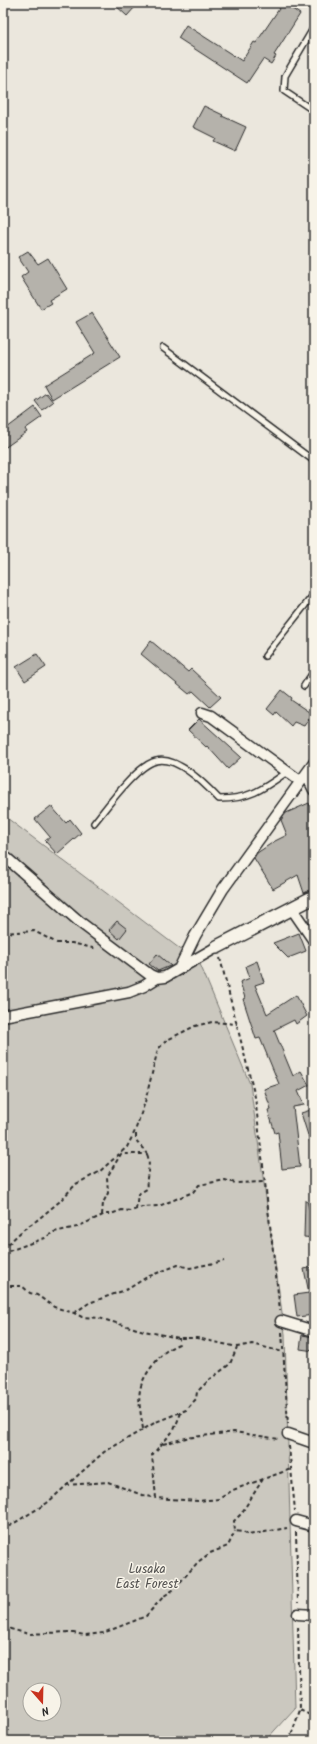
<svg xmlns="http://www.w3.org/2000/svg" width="317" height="1744" viewBox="0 0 317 1744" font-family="Kalam,sans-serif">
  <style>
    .green { fill: #cbc8bf; stroke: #7b7a75; fill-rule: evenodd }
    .building { fill: #b5b2ab; stroke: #2b2b2b }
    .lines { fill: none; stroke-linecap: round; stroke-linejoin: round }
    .service-casing { stroke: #2b2b2b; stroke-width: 8 }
    .minor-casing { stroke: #2b2b2b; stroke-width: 13 }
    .tertiary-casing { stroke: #2b2b2b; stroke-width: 16 }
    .path { stroke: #2b2b2b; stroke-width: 2; stroke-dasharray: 4 3; stroke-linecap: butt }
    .service { stroke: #f7f3e8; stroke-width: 5 }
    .minor { stroke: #f7f3e8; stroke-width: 10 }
    .tertiary { stroke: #f7f3e8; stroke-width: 13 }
    .labels { text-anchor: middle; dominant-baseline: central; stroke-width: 3; stroke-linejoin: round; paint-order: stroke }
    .park-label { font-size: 13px; fill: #535250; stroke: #f7f3e8 }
  </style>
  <rect width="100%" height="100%" fill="#ebe7dd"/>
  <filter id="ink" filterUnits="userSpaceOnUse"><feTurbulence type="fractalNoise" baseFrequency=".025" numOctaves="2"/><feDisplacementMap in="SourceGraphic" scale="8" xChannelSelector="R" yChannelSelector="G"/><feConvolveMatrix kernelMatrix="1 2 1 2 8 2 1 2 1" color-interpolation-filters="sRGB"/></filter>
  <g filter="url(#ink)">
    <!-- green -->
    <path class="green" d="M3,815L200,964L250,1084L285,1334L295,1708L265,1741H3ZM30,1690H54V1714H30Z"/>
    <!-- building -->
    <path class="building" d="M113,3H131L135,7L127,16Z
      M283,3L300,14L274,55L276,56L271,64L263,59L247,83L178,38L186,25L242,61L254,42L256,43Z
      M204,106L223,115L222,116L246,127L235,151L213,141L215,138L193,127Z
      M28,251L38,264L48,258L67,289L49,300L51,303L41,309L21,277L28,272L18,257Z
      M92,313L120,357L52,399L44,385L95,353L76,322Z
      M46,393L53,402L42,410L35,401Z
      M35,407L42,417L25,429L27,432L3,449V431Z
      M151,641L188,672L191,669L221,697L210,707L193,691L189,694L141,654Z
      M37,654L46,667L25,681L16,667Z
      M282,690L292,698L291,700L312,714L304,726L294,722L291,726L276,712L274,715L267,709Z
      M199,719L241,757L228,769L207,746L206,747L188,730Z
      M309,803L314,819L311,820L314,828V876L309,878L313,889L304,893L298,875L273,889L254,858L257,853L275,841L287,835L281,820L286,813Z
      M51,806L66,823L70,819L81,833L57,854L45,841L50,837L35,819Z
      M117,921L127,929L119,939L109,930Z
      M299,933L306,951L288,958L273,943Z
      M157,954L171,966H170L158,971L149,964Z
      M257,961L264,982L255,985L267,1014L296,995L307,1016L296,1024L294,1020L274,1030L293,1076L301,1071L309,1085L298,1091L304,1105L293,1107L300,1167L282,1169L278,1132L275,1133L268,1110L271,1109L264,1089L279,1084L260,1038L256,1039L243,999L245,998L240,982L250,978L246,966Z
      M314,1109V1148H312L301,1113Z
      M305,1201H307L314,1225V1238L304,1237Z
      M314,1267V1295H311L314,1315L297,1317L294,1295L309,1293L304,1269Z
      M302,1335L314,1337V1351L300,1349Z"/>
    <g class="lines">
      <!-- service casing -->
      <g class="service-casing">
        <path id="service" d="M314,27L285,76L284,91L314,111
          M163,348L314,461
          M265,656L314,594
          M304,686L314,671
          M94,823C107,807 137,765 156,761C177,755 206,785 219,799C250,799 263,789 287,772"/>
      </g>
      <!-- minor casing -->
      <g class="minor-casing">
        <path id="minor" d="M202,713L211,716L300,781
          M306,774L314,790
          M3,855L81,923L150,975L157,978L165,977L217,947
          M292,909L314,941
          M180,967L195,936L223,889L314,763
          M3,1016L129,992L144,986L157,978
          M281,1321L314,1331
          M288,1434L314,1443
          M296,1521L314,1526
          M298,1614L314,1615"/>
      </g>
      <!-- tertiary casing -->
      <g class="tertiary-casing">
        <path id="tertiary" d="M217,947L314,897"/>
      </g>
      <!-- path -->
      <path class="path" d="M3,933L34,931L57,943H72L97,949
        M220,958L255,1097L280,1310
        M136,1209L138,1194L147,1189C145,1175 152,1167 147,1154
        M102,1215L103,1203L108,1193L107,1177L121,1154H147L136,1140V1132
        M3,1249L24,1229L36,1221L59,1202L76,1184L99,1172L127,1147L135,1131L145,1102L158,1049L167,1040L195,1026L212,1022L237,1024
        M3,1255L6,1252L45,1238L54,1232L77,1227L105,1214H111L122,1210L131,1211L142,1207L159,1206L193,1192L199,1185L225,1180L235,1183L265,1182
        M3,1286H22L30,1293L37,1295L54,1307L74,1313L82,1317L99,1318L144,1331L179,1338H197L237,1347L252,1344L283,1352
        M74,1313L89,1303L128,1289L147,1277L178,1265L190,1268L224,1261
        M282,1332L288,1424
        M181,1413L174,1430L152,1455L156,1498L198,1501L219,1499L233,1490L291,1469
        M143,1429C139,1400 134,1389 153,1365C162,1354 165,1350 179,1344V1338
        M163,1444L186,1438L234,1432L279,1439
        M289,1446L295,1511
        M263,1479L241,1514L234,1521L235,1531L243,1532L248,1535L287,1528
        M66,1485L108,1482L142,1495L156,1498
        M3,1530L47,1503L104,1452L156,1422L186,1410L196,1399L197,1392L208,1381L230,1364L237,1347
        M296,1532L298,1603
        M3,1627L29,1634L68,1632L85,1635L103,1633L134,1621L146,1616L164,1596L173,1590L198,1562L210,1553L228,1546L235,1531
        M300,1710L314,1717
        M289,1741L300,1710L298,1624"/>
      <!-- service -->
      <use href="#service" class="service"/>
      <!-- minor -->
      <use href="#minor" class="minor"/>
      <!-- tertiary -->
      <use href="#tertiary" class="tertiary"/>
    </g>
  </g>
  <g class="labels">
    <!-- park labels -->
    <g class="park-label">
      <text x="147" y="1569">Lusaka<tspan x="147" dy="15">East Forest</tspan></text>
    </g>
  </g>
  <!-- margin -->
  <rect width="317" height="1744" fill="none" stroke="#f7f3e8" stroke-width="16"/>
  <rect x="8" y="8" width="301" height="1728" fill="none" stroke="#2b2b2b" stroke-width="1.5" filter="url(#ink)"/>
  <!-- north arrow -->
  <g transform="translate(42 1702) rotate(160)"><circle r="19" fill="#f7f3e8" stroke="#a5a39c"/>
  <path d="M0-3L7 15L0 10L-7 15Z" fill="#c8321e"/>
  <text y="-6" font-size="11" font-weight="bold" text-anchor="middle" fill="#2b2b2b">N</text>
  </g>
</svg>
